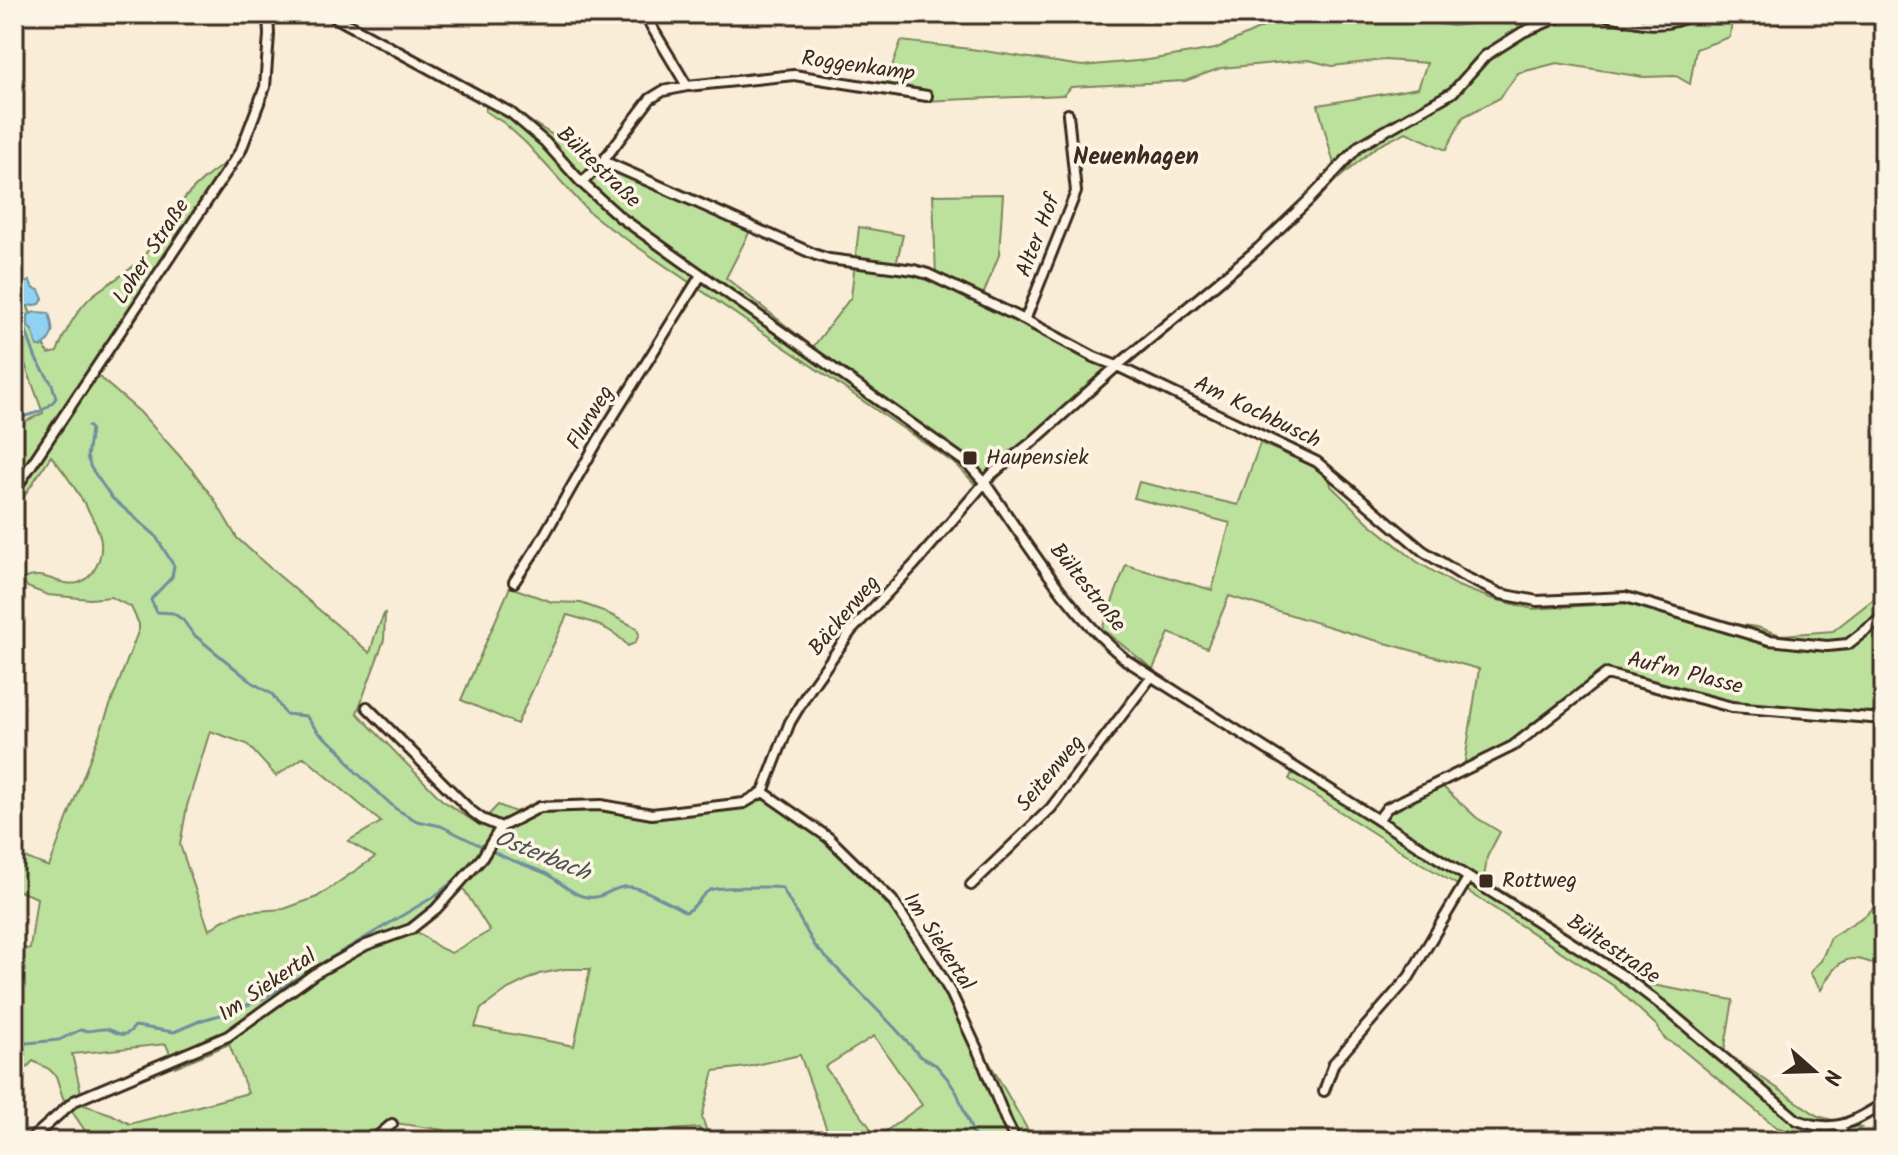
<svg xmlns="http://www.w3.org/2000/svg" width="1898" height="1155" viewBox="0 0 1898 1155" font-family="Kalam,sans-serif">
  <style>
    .green { fill: #bce19c; stroke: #7c865d; stroke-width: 2; fill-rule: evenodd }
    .water { fill: #90d2f2; stroke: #6e8f9d; stroke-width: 2 }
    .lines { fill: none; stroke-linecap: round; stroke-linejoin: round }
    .stream { stroke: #6e8f9d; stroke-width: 3 }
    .minor-casing { stroke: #3b2a1e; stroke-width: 14 }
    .minor { stroke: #fcf5e5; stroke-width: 8 }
    .poi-dot { fill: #3b2a1e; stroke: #fcf5e5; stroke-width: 3 }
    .labels { text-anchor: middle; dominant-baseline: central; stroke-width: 7; stroke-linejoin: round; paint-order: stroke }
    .street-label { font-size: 22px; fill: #3b2a1e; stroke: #fcf5e5 }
    .poi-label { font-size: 22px; fill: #3b2a1e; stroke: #fcf5e5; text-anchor: start }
    .neighbourhood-label { font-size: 24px; font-weight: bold; fill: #3b2a1e; stroke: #fcf5e5 }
    .water-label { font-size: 24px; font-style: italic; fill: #505453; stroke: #fcf5e5 }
  </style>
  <rect width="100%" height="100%" fill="#f9edd7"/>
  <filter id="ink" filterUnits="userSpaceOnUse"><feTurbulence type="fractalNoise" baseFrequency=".0125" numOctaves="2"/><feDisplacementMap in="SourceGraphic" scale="16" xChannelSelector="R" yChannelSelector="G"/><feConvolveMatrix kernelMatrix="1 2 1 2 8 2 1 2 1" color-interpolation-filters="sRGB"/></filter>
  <g filter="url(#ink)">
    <!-- green -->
    <path class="green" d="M1488,14H1641L1649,24L1671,22L1686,14H1778L1732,19L1730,37L1696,49L1690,84L1676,76L1643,77L1557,63L1518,73L1500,98L1463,117L1446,150L1406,132L1376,147L1338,179L1318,105L1418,88L1427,63L1384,60L1332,66L1309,60L1221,68L1185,81L1071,87L1064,95L923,101L882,95L901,41L971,49L1082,66L1148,60L1215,49L1283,18L1340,22L1390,15L1453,26L1478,23Z
      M490,96L598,163L751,229L726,278L813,347L851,297L859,227L903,235L896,265L936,276L933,195L1003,194L999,255L981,300L1112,364L983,493L958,466L607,226L589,212L526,143L504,123L485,111Z
      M245,150L98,376L140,412L192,470L214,499L237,538L270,568L370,653L375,635L385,612L384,640L357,713L442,800L479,825L498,805L515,812L545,800L596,803L654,814L743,803L752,797L758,790L791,813L822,840L878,894L911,932L939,978L951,1004L956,997L980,1046L1034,1141H831L800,1055L747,1067L714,1071L702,1117L710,1141H703L699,1128L496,1141H444V1130L395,1123L375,1141H92L63,1098L56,1076L49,1069L33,1061L14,1081V947L30,949L37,898L14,889V853L49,867L139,629V624L131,607L111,597L90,599L48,595L27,587L23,579C44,569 58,587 78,583C84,581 89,577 93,572C99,563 102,553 101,542C99,521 65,472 51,456L14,511V422H24L43,413L14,334V274L48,354L57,352C64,333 78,308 93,295C108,283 125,275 138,262C152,248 160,232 171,216C191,186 215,169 245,150ZM210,731L247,744L276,776L304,757L381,822L348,841L375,857L317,897L284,909L243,912L222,921L209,930L180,845L187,806ZM463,888L490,931L451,953L440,948L413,929ZM565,969H590L574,1046L475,1027L481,1009L508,989L539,974ZM874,1036L922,1105L875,1139L869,1126L825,1067ZM166,1044L175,1067L229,1044L248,1093L130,1124L111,1114L84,1105L72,1054Z
      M1260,443L1329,473L1331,486L1369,523L1416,561L1458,586L1490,598L1533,609L1624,603L1725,623L1757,627L1781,635L1833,631L1884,591V721L1727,712L1608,677L1577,700L1542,731L1510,751L1463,774L1479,669L1360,636L1229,596L1207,648L1169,633L1153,669L1102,629L1126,565L1212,590L1230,523L1134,498L1139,482L1238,505Z
      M510,587L552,602L581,603L603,611L637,628L639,635L635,643L628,646C612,627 589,621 567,615L517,724L461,700Z
      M1297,764L1381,818L1441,785L1477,818L1500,832L1487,857L1484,879L1647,984L1733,1000L1724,1052L1818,1116L1861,1128L1838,1139L1823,1140L1805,1137L1776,1127L1679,1047L1664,1038L1657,1026L1614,986L1466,890L1417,861L1289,779Z
      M1884,898V968C1849,952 1839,956 1821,990L1810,973L1815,966L1821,961L1831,937L1866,915Z"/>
    <!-- water -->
    <path class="water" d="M30,281L33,288L39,290L43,299L40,304L23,307L16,295L19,285Z
      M35,312L49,313C54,330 55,335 42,347L37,346L32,330L28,327V315Z"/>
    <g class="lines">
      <!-- stream -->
      <path class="stream" d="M14,297L36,359L52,384L56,398C47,412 30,415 14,419
        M88,426L91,429L87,457L91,468L112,498L155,535L174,566L172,577L152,598L151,600L157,612L173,613L183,620L193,634L253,683L272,694L285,714L306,716L318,732L339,749L355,771L396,809L417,821L441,826L481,846
        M476,860L482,846C502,858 523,864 545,873C558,879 568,892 582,896C601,901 607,890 623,887C640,884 670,904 686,912C697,907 700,895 710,890C716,887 773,886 782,888L815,946L894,1027L920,1056L936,1065L947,1078L957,1093L976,1141
        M14,1040L27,1043L59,1040L80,1030C91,1033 96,1028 107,1029C113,1030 119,1036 125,1034C130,1033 132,1029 135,1026L174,1032L202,1020L231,1012L262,999L435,896L462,874"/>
      <!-- minor casing -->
      <g class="minor-casing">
        <path id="minor" d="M329,14L511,113L545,142L582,183L620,217L968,464L985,483C1028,544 1068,612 1126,660L1622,975L1665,1008L1797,1120C1834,1134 1853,1123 1884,1103
          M644,14L687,86
          M1600,14C1632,21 1662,32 1692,14
          M1742,14L1746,18H1750L1757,14
          M603,161L816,255L829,259L914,270L928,274L1025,320L1094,357L1117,366L1317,462L1423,551L1463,576L1501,594L1537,601L1626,597L1769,640L1827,646L1848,644L1884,616
          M582,183L603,161L650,99L663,91L687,86L794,75L927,96
          M1025,320L1076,192L1068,114
          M14,491L241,150L265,87L269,35L268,14
          M514,582L538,546L599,439L701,275
          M367,707L470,810L482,819L501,827
          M763,792L790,722L810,689L851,631L914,565L993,473L1031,443L1117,366L1259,248L1310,199L1359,146L1453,92L1485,56L1523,32L1566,14
          M763,792L829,838L892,900L933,962L952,995L978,1051L1007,1123L1016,1141
          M1378,820L1387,808L1513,746L1606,674L1732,707L1884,719
          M971,885L1051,808L1151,677
          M1324,1091L1334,1063L1409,977L1468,878
          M1841,1126L1845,1141
          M29,1141L74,1101L228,1036L314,974L366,945L411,929L436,909L482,858L501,827L540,807L601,805L652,814L744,803L763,792
          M372,1141L392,1124"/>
      </g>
      <!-- minor -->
      <use href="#minor" class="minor"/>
    </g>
  </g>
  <!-- markers -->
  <g class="poi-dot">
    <rect x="962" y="450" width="16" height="16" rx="4"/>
    <rect x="1478" y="873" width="16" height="16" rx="4"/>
  </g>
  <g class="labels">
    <!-- street labels -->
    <g class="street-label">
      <text transform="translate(858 67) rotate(8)">Roggenkamp</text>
      <text transform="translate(598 168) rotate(44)">Bültestraße</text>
      <text transform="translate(1039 236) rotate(-69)">Alter Hof</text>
      <text transform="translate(152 252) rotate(-57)">Loher Straße</text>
      <text transform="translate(1257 413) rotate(26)">Am Kochbusch</text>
      <text transform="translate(591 418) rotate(-59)">Flurweg</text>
      <text transform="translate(1087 588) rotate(51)">Bültestraße</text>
      <text transform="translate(845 616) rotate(-50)">Bäckerweg</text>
      <text transform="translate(1685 674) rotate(14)">Auf'm Plasse</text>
      <text transform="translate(1051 774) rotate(-50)">Seitenweg</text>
      <text transform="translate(938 942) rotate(57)">Im Siekertal</text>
      <text transform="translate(1613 950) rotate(34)">Bültestraße</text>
      <text transform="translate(268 986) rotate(-34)">Im Siekertal</text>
    </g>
    <!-- poi labels -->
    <g class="poi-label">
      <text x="986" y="458">Haupensiek</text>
      <text x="1502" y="881">Rottweg</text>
    </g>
    <!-- neighbourhood labels -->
    <g class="neighbourhood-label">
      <text x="1136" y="157">Neuenhagen</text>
    </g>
    <!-- water labels -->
    <g class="water-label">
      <text transform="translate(542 856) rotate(22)">Osterbach</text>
    </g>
  </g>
  <!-- margin -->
  <rect width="1898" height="1155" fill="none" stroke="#fcf5e5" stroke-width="48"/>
  <rect x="24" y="24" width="1850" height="1107" fill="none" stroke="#3b2a1e" stroke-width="3" filter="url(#ink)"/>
  <!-- north arrow -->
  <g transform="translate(1814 1071) rotate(110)" stroke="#fcf5e5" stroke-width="6" paint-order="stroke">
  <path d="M0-6L14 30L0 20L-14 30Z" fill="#3b2a1e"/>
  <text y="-12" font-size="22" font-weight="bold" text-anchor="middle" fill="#3b2a1e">N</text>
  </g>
</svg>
